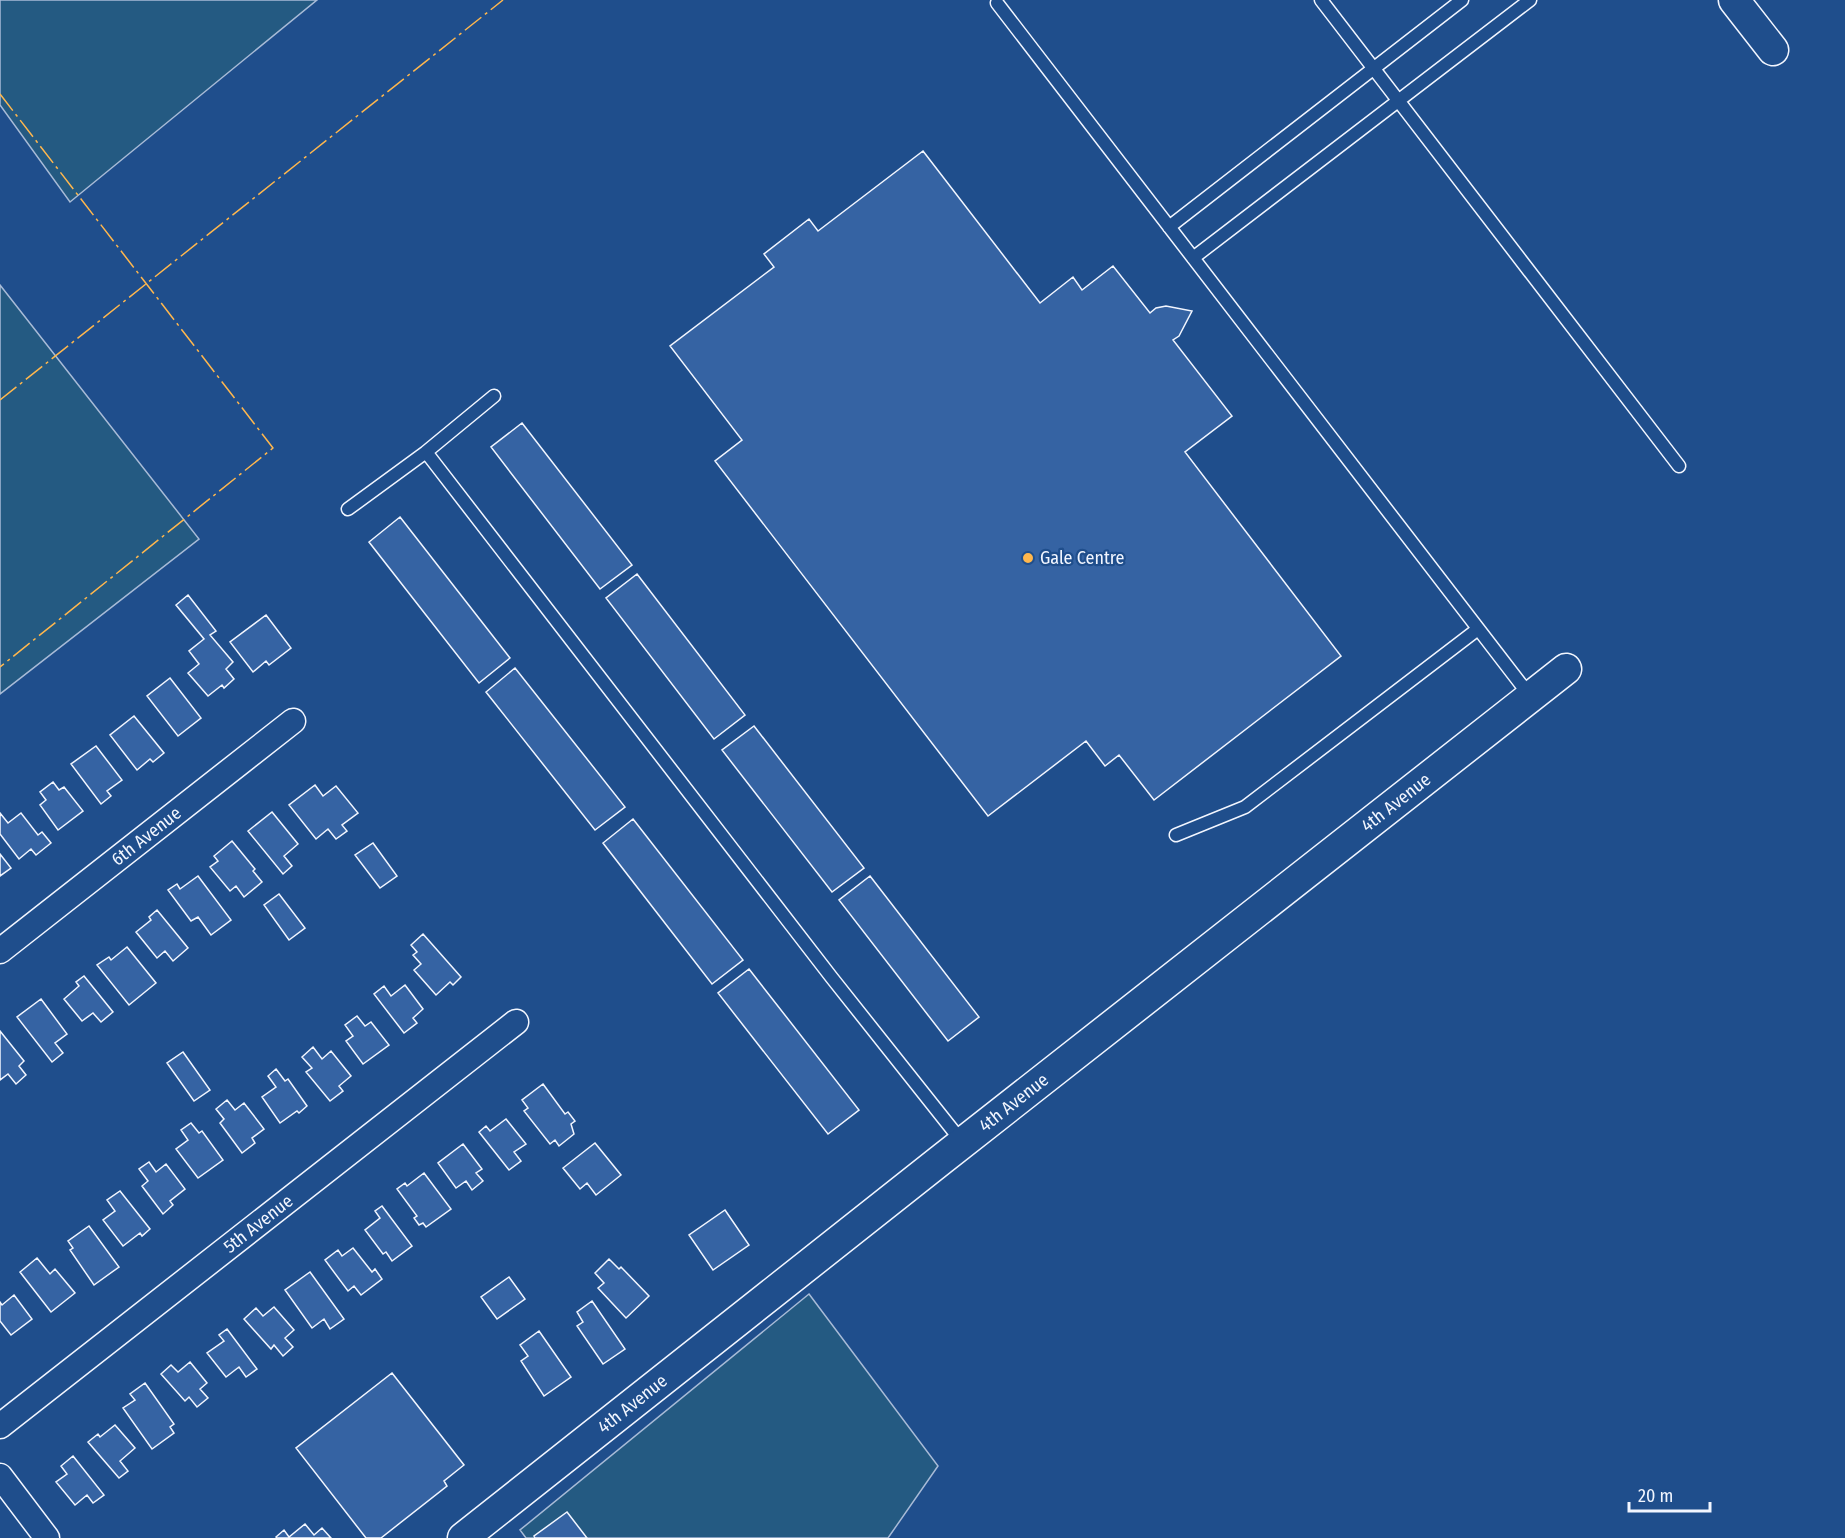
<svg xmlns="http://www.w3.org/2000/svg" width="1845" height="1538" viewBox="0 0 1845 1538" font-family="'Fira Sans Condensed',sans-serif">
  <style>
    .green { fill: #245a82; stroke: #a8bbd7; stroke-width: 1.5 }
    .building { fill: #3563a3; stroke: #f2f6ff; stroke-width: 1.5 }
    .lines { fill: none; stroke-linecap: round; stroke-linejoin: round }
    .service-casing { stroke: #f2f6ff; stroke-width: 15 }
    .minor-casing { stroke: #f2f6ff; stroke-width: 27 }
    .tertiary-casing { stroke: #f2f6ff; stroke-width: 33 }
    .service { stroke: #1f4e8c; stroke-width: 12 }
    .minor { stroke: #1f4e8c; stroke-width: 24 }
    .tertiary { stroke: #1f4e8c; stroke-width: 30 }
    .power { stroke: #ffb74d; stroke-width: 1.5; stroke-dasharray: 21 4.5 3 4.5; stroke-linecap: butt }
    .poi-dot { fill: #ffb74d; stroke: #1f4e8c; stroke-width: 2 }
    .labels { text-anchor: middle; dominant-baseline: central; stroke-width: 4.5; stroke-linejoin: round; paint-order: stroke }
    .poi-label { font-size: 18px; fill: #f2f6ff; stroke: #1f4e8c; text-anchor: start }
    .street-label { font-size: 18px; fill: #f2f6ff; stroke: #1f4e8c }
  </style>
  <rect width="100%" height="100%" fill="#1f4e8c"/>
  <!-- green -->
  <path class="green" d="M0,0H317L70,202L0,105Z
    M0,285L199,539L0,694Z
    M809,1294L938,1466L888,1538H526L520,1530Z"/>
  <!-- building -->
  <path class="building" d="M923,151L1040,303L1073,277L1082,290L1113,266L1150,313L1156,308L1166,306L1192,311L1179,336L1173,340L1232,416L1185,452L1341,656L1154,800L1119,755L1105,766L1086,741L988,816L715,461L742,440L670,346L774,267L764,254L809,219L818,231Z
    M522,423L632,565L600,589L491,447Z
    M400,517L510,658L479,683L369,542Z
    M637,574L745,715L714,739L606,598Z
    M188,595L216,631L210,635L233,662L226,669L234,679L224,688L222,685L208,696L188,673L199,664L189,651L204,639L176,605Z
    M266,615L291,648L269,665L266,661L253,672L230,642Z
    M515,668L625,807L595,830L486,692Z
    M170,678L201,718L178,736L147,696Z
    M134,716L164,753L153,762L150,759L137,770L110,735Z
    M754,726L864,868L832,892L722,750Z
    M96,746L122,780L107,791L111,796L101,804L71,764Z
    M53,782L59,790L64,787L83,811L58,830L40,805L46,800L40,792Z
    M315,785L323,796L336,786L358,813L342,825L347,831L336,839L328,829L316,839L289,805Z
    M272,812L298,844L284,856L292,866L283,874L248,831Z
    M0,813L8,823L21,813L38,835L42,832L51,843L36,855L31,849L19,859L0,834Z
    M633,819L743,960L712,984L603,843Z
    M232,841L255,869L253,871L262,882L244,897L236,886L230,891L210,867L218,861L214,856Z
    M373,843L397,876L380,888L355,855Z
    M0,854L11,868L0,876Z
    M198,876L231,920L211,935L198,917L191,921L168,890L177,884L180,889Z
    M870,876L979,1017L948,1041L839,900Z
    M279,894L305,928L289,940L264,905Z
    M157,910L188,948L173,961L165,951L157,958L136,932L151,920L149,917Z
    M423,934L461,977L453,985L450,982L436,995L414,970L421,964L413,955L417,952L411,945Z
    M127,947L156,983L129,1005L97,965L109,957L111,960Z
    M749,969L859,1110L828,1134L718,993Z
    M84,976L113,1012L101,1022L93,1013L82,1021L64,999L79,986L76,982Z
    M405,985L423,1009L413,1018L417,1023L404,1033L374,994L384,986L391,996Z
    M41,999L67,1034L55,1043L63,1053L52,1062L17,1017Z
    M357,1016L365,1026L371,1022L389,1045L363,1064L346,1041L353,1036L345,1025Z
    M0,1031L24,1061L19,1066L26,1075L16,1084L8,1074L0,1080Z
    M313,1047L322,1059L331,1051L351,1076L339,1086L343,1091L330,1101L306,1072L312,1068L302,1057Z
    M183,1052L210,1090L194,1101L167,1063Z
    M276,1069L285,1081L288,1079L307,1106L299,1113L297,1111L280,1123L262,1097L276,1087L268,1076Z
    M543,1084L565,1114L568,1112L575,1121L571,1124L574,1134L559,1146L555,1140L550,1144L524,1111L528,1108L522,1100Z
    M227,1100L235,1110L244,1103L264,1129L252,1138L255,1143L242,1153L220,1123L224,1119L216,1109Z
    M506,1119L526,1144L514,1152L521,1161L509,1170L479,1132L486,1126L490,1131Z
    M191,1123L199,1133L202,1131L223,1160L198,1178L176,1149L188,1140L181,1130Z
    M595,1143L621,1175L596,1195L587,1183L580,1189L563,1168Z
    M463,1144L482,1169L476,1173L483,1181L472,1190L466,1181L456,1188L438,1163Z
    M149,1162L156,1172L166,1164L185,1189L170,1201L173,1205L163,1214L142,1186L148,1181L139,1169Z
    M424,1173L451,1209L426,1227L423,1223L419,1225L414,1218L417,1216L397,1189L405,1183L407,1186Z
    M120,1191L150,1229L142,1236L140,1233L123,1246L103,1220L115,1211L107,1200Z
    M382,1206L412,1246L392,1261L386,1252L383,1254L365,1230L380,1218L375,1211Z
    M725,1210L749,1245L713,1270L689,1235Z
    M89,1226L119,1267L94,1285L70,1250L73,1248L68,1241Z
    M353,1248L372,1272L375,1269L382,1279L361,1295L354,1286L348,1291L325,1260L338,1250L342,1256Z
    M37,1258L50,1274L55,1269L75,1293L51,1312L20,1272Z
    M609,1259L619,1269L621,1267L649,1296L626,1318L598,1288L604,1283L595,1273Z
    M310,1272L344,1319L330,1329L324,1319L312,1328L285,1290Z
    M509,1277L525,1299L497,1319L481,1297Z
    M14,1295L32,1319L11,1335L0,1321V1302L2,1305Z
    M592,1301L625,1349L603,1364L577,1326L583,1322L577,1312Z
    M274,1307L294,1330L285,1338L293,1347L283,1356L274,1345L271,1349L244,1319L256,1308L263,1316Z
    M227,1329L257,1369L246,1377L239,1367L226,1377L207,1353L224,1341L219,1335Z
    M539,1331L571,1377L544,1396L521,1361L528,1356L520,1345Z
    M190,1362L207,1383L200,1389L208,1398L197,1407L189,1397L185,1401L161,1374L171,1365L178,1372Z
    M392,1373L464,1465L444,1481L447,1486L381,1538H366L296,1448Z
    M145,1383L174,1424L170,1427L174,1433L152,1449L123,1408L135,1400L130,1394Z
    M115,1425L135,1448L120,1461L128,1471L119,1478L88,1442L98,1434L100,1437Z
    M73,1456L104,1495L93,1503L87,1495L75,1505L56,1482L67,1474L61,1466Z
    M567,1512L587,1538H535L534,1536Z
    M305,1524L314,1535L322,1528L331,1538H277L276,1537L284,1530L289,1537Z"/>
  <g class="lines">
    <!-- service casing -->
    <g class="service-casing">
      <path id="service" d="M1321,0L1679,466
        M997,3L1530,696
        M1169,227L1462,0
        M1193,258L1530,0
        M494,396L426,452L832,978L963,1143
        M348,509L426,452
        M1176,835L1245,807L1478,629"/>
    </g>
    <!-- minor casing -->
    <g class="minor-casing">
      <g id="minor">
        <path id="s1" d="M0,951L293,721"/>
        <path id="s2" d="M0,1426L516,1022"/>
        <path d="M0,1476L47,1538"/>
      </g>
    </g>
    <!-- tertiary casing -->
    <g class="tertiary-casing">
      <g id="tertiary">
        <path d="M1734,0L1773,50"/>
        <path id="s3" d="M463,1538L942,1159L1566,669"/>
      </g>
    </g>
    <!-- service -->
    <use href="#service" class="service"/>
    <!-- minor -->
    <use href="#minor" class="minor"/>
    <!-- tertiary -->
    <use href="#tertiary" class="tertiary"/>
    <!-- power -->
    <path class="power" d="M0,94L273,448L0,667
      M0,400L503,0"/>
  </g>
  <!-- markers -->
  <circle class="poi-dot" cx="1028" cy="558" r="6"/>
  <g class="labels">
    <!-- poi labels -->
    <g class="poi-label">
      <text x="1040" y="558">Gale Centre</text>
    </g>
    <!-- street labels -->
    <g class="street-label">
      <text stroke="none"><textPath href="#s3" startOffset="1188">4th Avenue</textPath></text>
      <text stroke="none"><textPath href="#s1" startOffset="186">6th Avenue</textPath></text>
      <text stroke="none"><textPath href="#s3" startOffset="702">4th Avenue</textPath></text>
      <text stroke="none"><textPath href="#s2" startOffset="328">5th Avenue</textPath></text>
      <text stroke="none"><textPath href="#s3" startOffset="216">4th Avenue</textPath></text>
    </g>
  </g>
  <!-- scale -->
  <path d="M1629 1502v9h81v-9" fill="none" stroke="#f2f6ff" stroke-width="3"/>
  <text x="1638" y="1502" font-size="18" fill="#f2f6ff" stroke="#1f4e8c" stroke-width="4.5" paint-order="stroke">20 m</text>
</svg>
